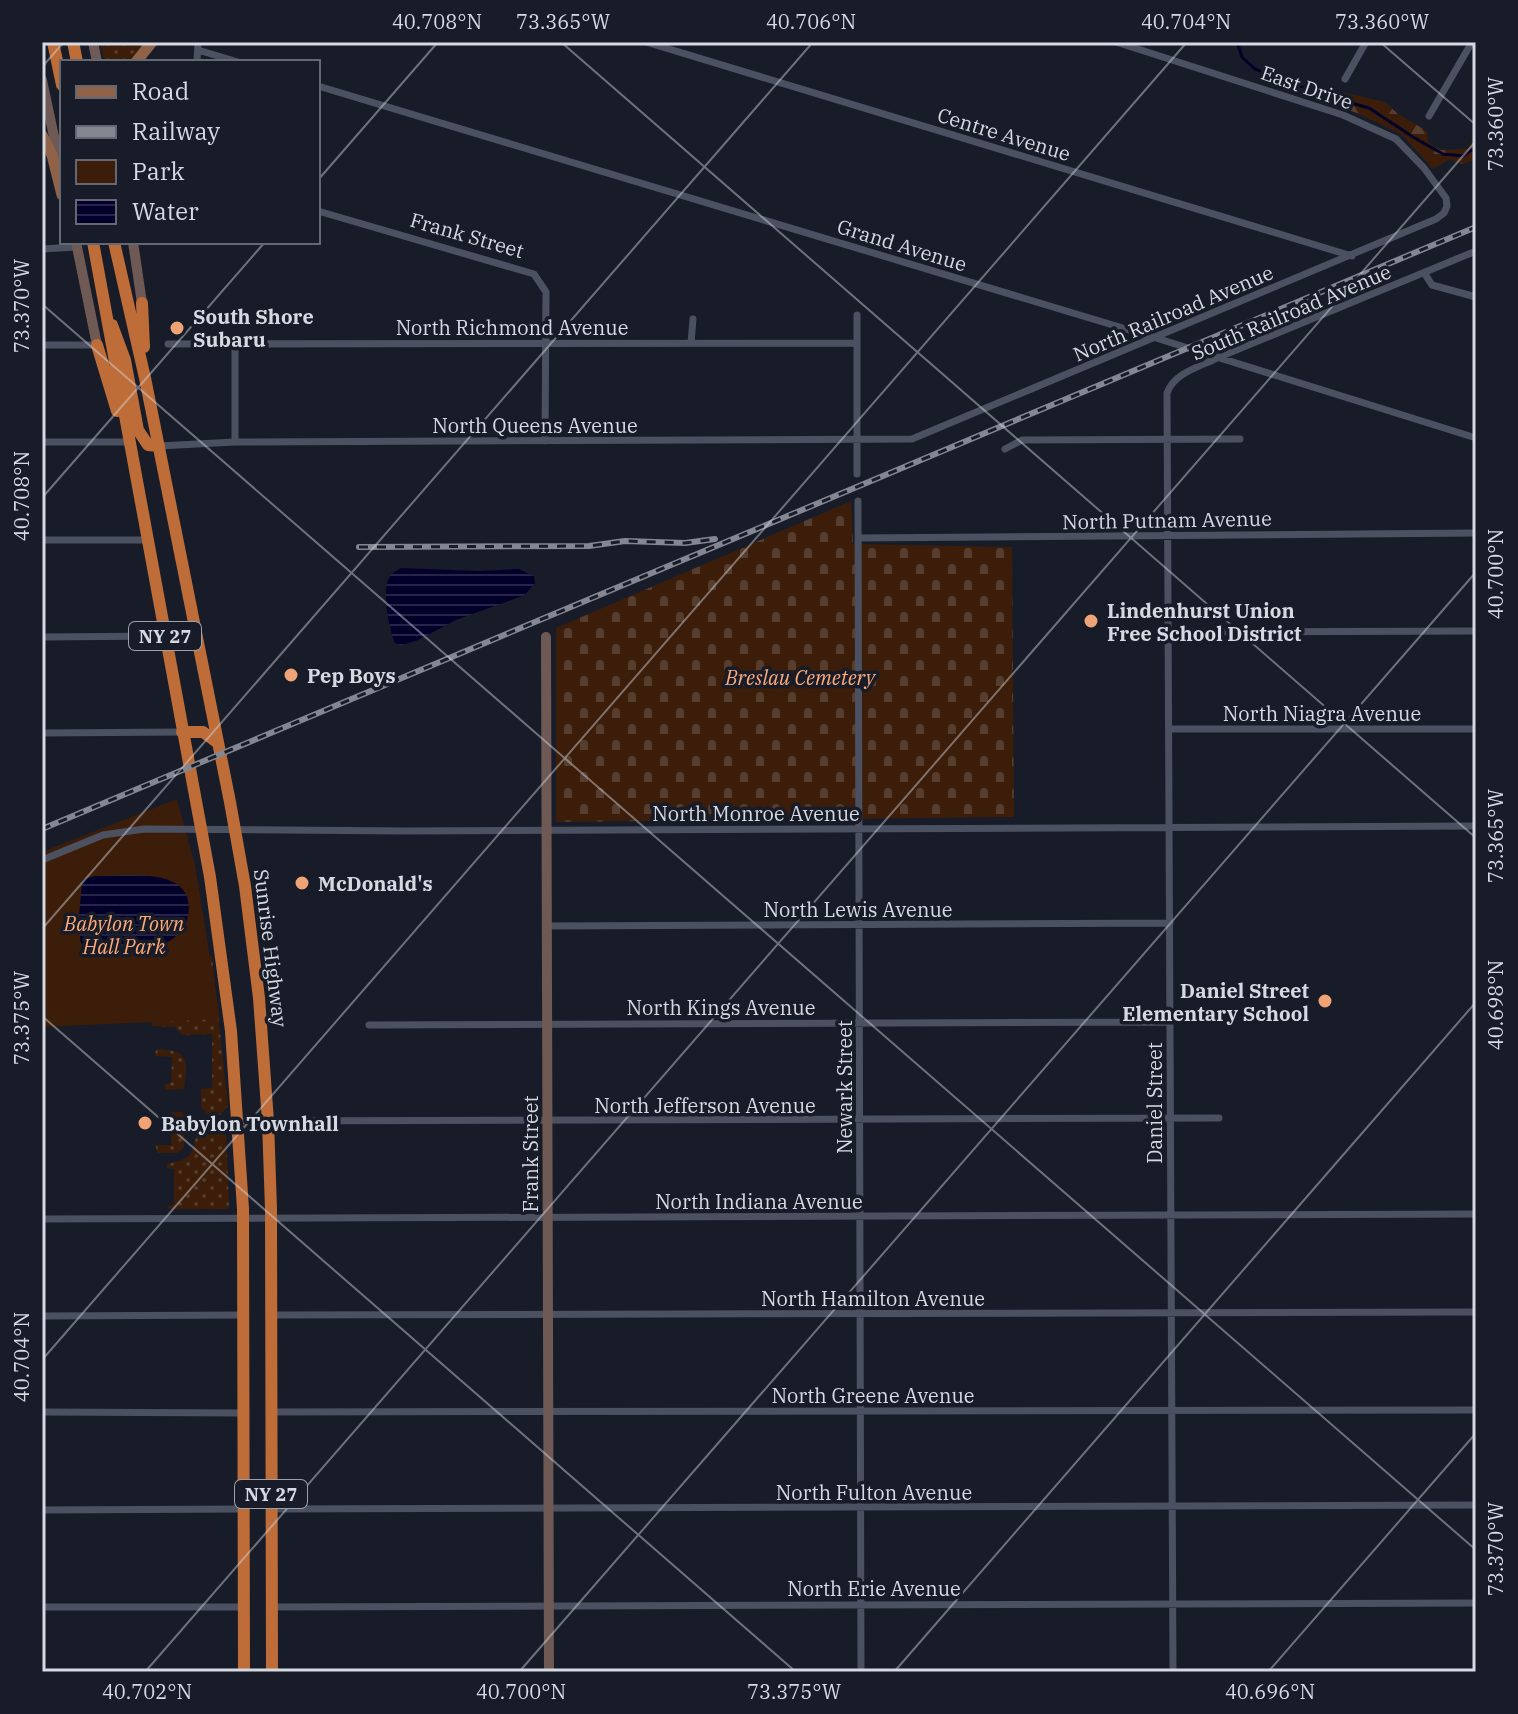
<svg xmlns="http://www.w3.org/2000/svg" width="1518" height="1714" viewBox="0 0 1518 1714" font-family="'IBM Plex Serif',serif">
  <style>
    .grass { fill: url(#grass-dots) }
    .forest { fill: url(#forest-firs) }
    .cemetery { fill: url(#cemetery-stones) }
    .park { fill: #3b1d09 }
    .water { fill: url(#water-rules) }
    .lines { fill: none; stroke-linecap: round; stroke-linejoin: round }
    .stream { stroke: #02002b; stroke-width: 3 }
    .street { stroke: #4b5160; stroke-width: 7 }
    .secondary { stroke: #6e5954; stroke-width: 10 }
    .primary { stroke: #906248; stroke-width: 11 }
    .highway { stroke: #be6d38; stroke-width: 12 }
    .rail-casing { stroke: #838791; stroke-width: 6 }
    .rail { stroke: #171c28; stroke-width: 3; stroke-dasharray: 9; stroke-linecap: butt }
    .ticks { fill: none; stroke: #d5d9e2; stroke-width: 2; stroke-opacity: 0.45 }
    .poi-dot { fill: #efa376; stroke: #171c28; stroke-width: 3 }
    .labels { text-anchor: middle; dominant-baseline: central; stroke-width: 7; stroke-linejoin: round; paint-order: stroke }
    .shield { fill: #171c28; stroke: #9ca0aa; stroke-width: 2 }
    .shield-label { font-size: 18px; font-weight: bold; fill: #d5d9e2 }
    .street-label { font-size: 20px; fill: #d5d9e2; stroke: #171c28 }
    .poi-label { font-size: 20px; font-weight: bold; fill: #d5d9e2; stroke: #171c28; text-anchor: start }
    .park-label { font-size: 20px; font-style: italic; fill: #fa7; stroke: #171c28 }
    .neatline { fill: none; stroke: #d5d9e2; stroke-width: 3 }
    .ticks-label { font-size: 20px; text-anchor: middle; fill: #d5d9e2 }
  </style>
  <defs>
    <pattern id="grass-dots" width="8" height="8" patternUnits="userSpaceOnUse" patternTransform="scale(2)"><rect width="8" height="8" fill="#3b1d09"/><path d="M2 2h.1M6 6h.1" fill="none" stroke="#563d2d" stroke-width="1.8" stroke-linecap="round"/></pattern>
    <pattern id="forest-firs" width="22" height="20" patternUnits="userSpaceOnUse" patternTransform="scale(2)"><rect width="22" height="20" fill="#3b1d09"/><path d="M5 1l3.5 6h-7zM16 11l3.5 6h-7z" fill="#563d2d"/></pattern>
    <pattern id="cemetery-stones" width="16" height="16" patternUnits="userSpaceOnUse" patternTransform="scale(2)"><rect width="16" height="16" fill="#3b1d09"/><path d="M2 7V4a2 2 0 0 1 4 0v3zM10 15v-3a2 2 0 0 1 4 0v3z" fill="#563d2d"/></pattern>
    <pattern id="water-rules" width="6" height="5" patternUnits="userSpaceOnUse" patternTransform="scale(2)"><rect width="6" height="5" fill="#02002b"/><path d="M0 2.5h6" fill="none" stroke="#262549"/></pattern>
  </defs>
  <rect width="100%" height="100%" fill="#171c28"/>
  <!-- grass -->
  <path class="grass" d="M100,42H144L131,62H105Z
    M207,953L212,957L213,966L228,1106L220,1115L208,1114L201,1108V1089L212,1088V1034L182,1035L175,1027L152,1026L150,988Z
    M156,1049C189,1051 188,1057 184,1089L165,1090V1084L171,1083L172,1057L155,1056Z
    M171,1112H182L185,1115L184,1147L177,1153H158L155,1145H171Z
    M205,1130H222L226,1135L229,1206L227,1209H169L167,1207L174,1204V1169L167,1168V1164C192,1159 191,1157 197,1133Z"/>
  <!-- forest -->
  <path class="forest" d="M1281,78L1385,102L1398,114L1427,131L1428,142L1440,150L1468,149L1472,140L1476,142V160L1461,164L1450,159L1433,169L1401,134L1357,113L1294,92Z"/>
  <!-- cemetery -->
  <path class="cemetery" d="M851,501L853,544L1012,547L1014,817L556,822V628Z"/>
  <!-- park -->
  <path class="park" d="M177,799L195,865L220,1019L42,1027V852Z"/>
  <!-- water -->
  <path class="water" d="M401,568L479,571L519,569L534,576L535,583L525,595L456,620L416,641L401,645L395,643C389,629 381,589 390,576C392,573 399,569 401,568Z
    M95,876C124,876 197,865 188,915C186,928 177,938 165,943C151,949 103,945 85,945L81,943L78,927L82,883L84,879Z"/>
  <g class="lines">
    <!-- stream -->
    <path class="stream" d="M1237,42L1242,57L1255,69L1327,96L1369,108L1413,137L1443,154L1463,156L1471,150L1476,152"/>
    <!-- street -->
    <path class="street" d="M646,42L1352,256
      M198,50L238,62
      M197,62L198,42
      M1345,79L1366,42
      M318,86L1156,338L1476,438
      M1429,116L1472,42
      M318,211L534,274L546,292L545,441
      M42,249L77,247
      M1425,274L1432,285L1476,297
      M857,315V474
      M691,343L693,319
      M168,344L856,343
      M42,345H97
      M42,442H129
      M235,442V344
      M159,446L235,442L912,439L1436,219L1444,213L1447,206L1446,198L1424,168L1396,139L1343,115L1116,42
      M1005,449L1022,440L1240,439
      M858,501L861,1672
      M859,538L1476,533
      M42,540H148
      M1168,632L1476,631
      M42,637L165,636
      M1169,729H1476
      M42,733L182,732
      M42,860L103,835L144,829L406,831L1476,826
      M547,926L1170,923
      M369,1025L1170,1022
      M238,1121L1219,1118
      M42,1219L1476,1214
      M271,1315L1476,1312
      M42,1316L243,1315
      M42,1412L244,1413
      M271,1412L1476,1410
      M272,1509L1476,1505
      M42,1510L244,1509
      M42,1607H244
      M272,1607L1476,1603
      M1173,1672L1167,393C1174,373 1199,367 1217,358L1476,251"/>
    <!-- secondary -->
    <path class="secondary" d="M93,42L97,62
      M42,80L60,165
      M76,242L97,345
      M133,242L142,303
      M546,637L549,1672"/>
    <!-- primary -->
    <path class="primary" d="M136,62L152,42
      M42,135L52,155L62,195"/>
    <!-- highway -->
    <path class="highway" d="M53,42L62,85
      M73,42L77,62
      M93,242L210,877L231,1031L243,1209L244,1672
      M114,242L145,378L230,802L245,886L259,998L268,1121L271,1209L272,1672
      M142,303L144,347
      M112,325L125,360L138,430L148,445L159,446
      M97,345L117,411
      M182,732H203L218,743"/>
    <!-- rail casing -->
    <g class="rail-casing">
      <path id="rail" d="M359,547L589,546L625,541L685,543L715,539
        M42,829L1476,227"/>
    </g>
    <!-- rail -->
    <use href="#rail" class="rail"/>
  </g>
  <!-- ticks -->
  <path class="ticks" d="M561,42L1476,838M1380,42L1476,125M42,67L64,42M318,180L438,42M42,304L1476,1550M42,498L265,242M42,929L813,42M42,1016L796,1672M42,1360L1187,42M145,1672L1476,141M519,1672L1476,572M894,1672L1476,1002M1268,1672L1476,1433"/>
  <!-- markers -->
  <g class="poi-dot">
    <circle cx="177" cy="328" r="8"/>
    <circle cx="1091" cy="621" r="8"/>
    <circle cx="291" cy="675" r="8"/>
    <circle cx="302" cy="883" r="8"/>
    <circle cx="1325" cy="1001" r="8"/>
    <circle cx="145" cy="1123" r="8"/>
  </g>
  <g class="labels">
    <!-- shield labels -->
    <g class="shield">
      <rect x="129" y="622" width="72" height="28" rx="6"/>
      <rect x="235" y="1480" width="72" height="28" rx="6"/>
    </g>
    <g class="shield-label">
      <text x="165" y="636">NY 27</text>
      <text x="271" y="1494">NY 27</text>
    </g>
    <!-- street labels -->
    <g class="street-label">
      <text transform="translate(1307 87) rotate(19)">East Drive</text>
      <text transform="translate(1004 134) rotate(17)">Centre Avenue</text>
      <text transform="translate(467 235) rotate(16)">Frank Street</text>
      <text transform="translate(902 245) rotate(17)">Grand Avenue</text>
      <text transform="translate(1291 312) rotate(-23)">South Railroad Avenue</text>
      <text transform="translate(1173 313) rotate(-23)">North Railroad Avenue</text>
      <text x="512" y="327">North Richmond Avenue</text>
      <text x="535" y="425">North Queens Avenue</text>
      <text transform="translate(1167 520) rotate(-1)">North Putnam Avenue</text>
      <text x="1322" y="713">North Niagra Avenue</text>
      <text x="756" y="813">North Monroe Avenue</text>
      <text x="858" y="909">North Lewis Avenue</text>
      <text transform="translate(271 948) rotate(83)">Sunrise Highway</text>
      <text x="721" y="1007">North Kings Avenue</text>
      <text transform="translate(844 1087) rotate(-90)">Newark Street</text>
      <text transform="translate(1154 1103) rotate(-90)">Daniel Street</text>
      <text x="705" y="1105">North Jefferson Avenue</text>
      <text transform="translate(530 1154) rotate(-90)">Frank Street</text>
      <text x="759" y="1201">North Indiana Avenue</text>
      <text x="873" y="1298">North Hamilton Avenue</text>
      <text x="873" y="1395">North Greene Avenue</text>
      <text x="874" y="1492">North Fulton Avenue</text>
      <text x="874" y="1588">North Erie Avenue</text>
    </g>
    <!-- poi labels -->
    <g class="poi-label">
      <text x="193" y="316">South Shore<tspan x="193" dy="23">Subaru</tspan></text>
      <text x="1107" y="610">Lindenhurst Union<tspan x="1107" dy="23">Free School District</tspan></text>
      <text x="307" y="675">Pep Boys</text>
      <text x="318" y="883">McDonald's</text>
      <text x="1309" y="990" text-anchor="end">Daniel Street<tspan x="1309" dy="23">Elementary School</tspan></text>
      <text x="161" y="1123">Babylon Townhall</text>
    </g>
    <!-- park labels -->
    <g class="park-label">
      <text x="800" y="677">Breslau Cemetery</text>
      <text x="124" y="923">Babylon Town<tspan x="124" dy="23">Hall Park</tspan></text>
    </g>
  </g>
  <!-- border -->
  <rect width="1518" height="1714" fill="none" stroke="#171c28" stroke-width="88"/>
  <!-- legend -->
  <rect x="60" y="60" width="260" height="184" fill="#171c28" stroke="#636872" stroke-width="2"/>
  <rect x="76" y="86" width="40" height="12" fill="#906248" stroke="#636872" stroke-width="2"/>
  <text x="132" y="100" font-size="24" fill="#d5d9e2">Road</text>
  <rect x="76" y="126" width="40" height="12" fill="#838791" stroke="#636872" stroke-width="2"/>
  <text x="132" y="140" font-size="24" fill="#d5d9e2">Railway</text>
  <rect x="76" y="160" width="40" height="24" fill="#3b1d09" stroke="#636872" stroke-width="2"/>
  <text x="132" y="180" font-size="24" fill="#d5d9e2">Park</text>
  <rect x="76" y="200" width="40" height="24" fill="url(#water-rules)" stroke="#636872" stroke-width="2"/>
  <text x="132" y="220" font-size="24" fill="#d5d9e2">Water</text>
  <rect x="44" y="44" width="1430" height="1626" class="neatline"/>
  <g class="ticks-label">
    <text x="437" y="29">40.708°N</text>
    <text x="563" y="29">73.365°W</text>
    <text x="811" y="29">40.706°N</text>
    <text x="1186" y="29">40.704°N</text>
    <text x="1382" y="29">73.360°W</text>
    <text transform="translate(1496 124) rotate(-90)" y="7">73.360°W</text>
    <text transform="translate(22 306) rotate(-90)" y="7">73.370°W</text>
    <text transform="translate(22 496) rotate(-90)" y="7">40.708°N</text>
    <text transform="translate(1496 574) rotate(-90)" y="7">40.700°N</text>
    <text transform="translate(1496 836) rotate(-90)" y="7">73.365°W</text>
    <text transform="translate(1496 1005) rotate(-90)" y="7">40.698°N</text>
    <text transform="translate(22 1018) rotate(-90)" y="7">73.375°W</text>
    <text transform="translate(22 1357) rotate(-90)" y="7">40.704°N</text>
    <text transform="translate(1496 1549) rotate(-90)" y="7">73.370°W</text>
    <text x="147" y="1699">40.702°N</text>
    <text x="521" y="1699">40.700°N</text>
    <text x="794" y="1699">73.375°W</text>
    <text x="1270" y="1699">40.696°N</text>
  </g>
</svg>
